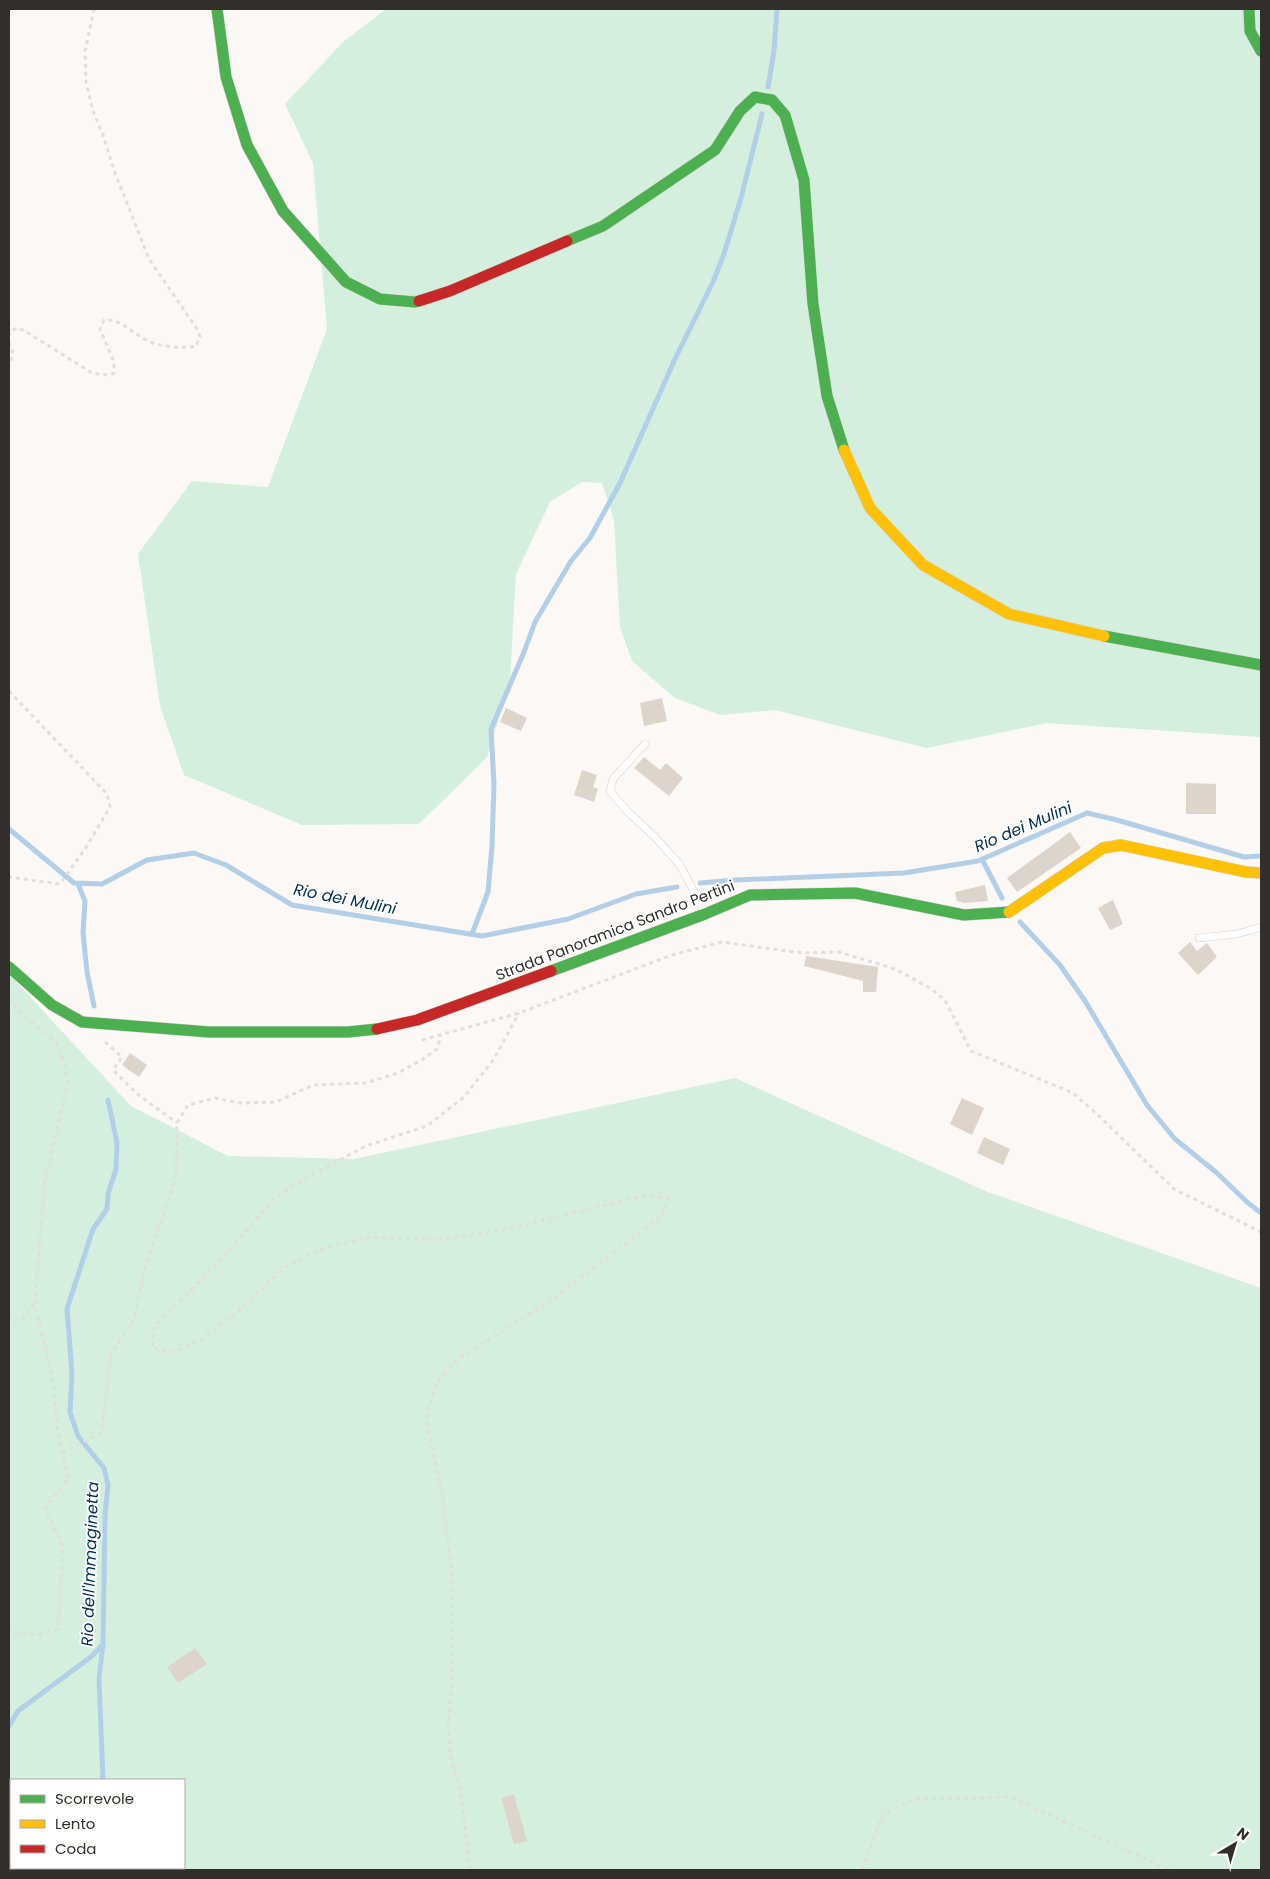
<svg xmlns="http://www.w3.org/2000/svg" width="1270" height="1879" viewBox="0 0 1270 1879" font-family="Poppins,sans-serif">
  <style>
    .green { fill: #d4efde; fill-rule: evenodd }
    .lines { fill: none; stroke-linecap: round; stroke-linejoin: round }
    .stream { stroke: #b3cfe8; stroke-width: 5 }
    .building { fill: #ddd4cb }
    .lane-casing { stroke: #d6d3d1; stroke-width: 8 }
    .fast-casing { stroke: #d6d3d1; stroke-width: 12 }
    .slow-casing { stroke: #d6d3d1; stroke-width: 12 }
    .jam-casing { stroke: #d6d3d1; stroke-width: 12 }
    .path { stroke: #e1dfde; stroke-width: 3; stroke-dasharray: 4 4; stroke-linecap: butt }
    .lane { stroke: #fefefe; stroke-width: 7 }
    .fast { stroke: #4caf50; stroke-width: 11 }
    .slow { stroke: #ffc107; stroke-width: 11 }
    .jam { stroke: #c62828; stroke-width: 11 }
    .labels { text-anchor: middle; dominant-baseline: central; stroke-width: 4; stroke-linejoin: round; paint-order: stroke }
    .street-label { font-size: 15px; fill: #312e2b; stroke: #fff }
    .water-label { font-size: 16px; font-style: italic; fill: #002f52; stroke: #fff }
  </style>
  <rect width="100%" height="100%" fill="#fbf8f5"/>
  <!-- green -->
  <path class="green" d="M386,9H1261V737L1047,723L927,748L775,710L720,715L675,698L632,661L620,627L614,520L602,483L582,482L550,502L516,574L510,682L487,757L419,824L302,825L184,775L160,706L138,554L192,481L268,487L327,329L313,163L285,104L343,42Z
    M9,974L131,1106L228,1156L354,1159L735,1078L988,1192L1261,1288V1870H9ZM11,1780H184V1868H11Z"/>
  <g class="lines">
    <!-- stream -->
    <path class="stream" d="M768,87L774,51L777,9
      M9,829L74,883L102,884L147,860L194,853L226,865L292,905L482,936L568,919L636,894L677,887
      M982,859L1002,898
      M700,883L735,880L904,873L978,861L1087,813L1117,820L1244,857L1261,856
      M78,884L85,901L83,933L87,972L94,1006
      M1020,922L1060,965L1085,1001L1147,1105L1175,1139L1217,1173L1247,1202L1261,1213
      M472,934L488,892L492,846L494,784L491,729L524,652L535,622L571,561L590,538L620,483L675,359L713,282L724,254L741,198L762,114
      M9,1726L18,1711L92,1656L103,1644
      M103,1780L99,1679L103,1644L105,1516L108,1485L104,1468L78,1436L70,1412L72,1374L67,1309L93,1229L107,1209L108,1194L116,1169L117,1143L108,1100
      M117,1868L118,1870"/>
  </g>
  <!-- building -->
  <path class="building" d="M662,698L667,721L644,726L640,703Z
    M506,708L527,718L521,731L500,722Z
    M644,757L660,770L666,763L683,778L669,796L634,768Z
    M582,770L597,775L593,787L598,789L594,802L574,795Z
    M1186,783L1216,784V814H1186Z
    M1070,832L1081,848L1017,892L1007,878Z
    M985,885L988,901L965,903L957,901L955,892Z
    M1113,900L1123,924L1110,930L1098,908Z
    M1190,942L1197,951L1207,943L1217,957L1198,975L1178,953Z
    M806,956L878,967L876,992H863V981L804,966Z
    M130,1053L147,1065L139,1077L122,1065Z
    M962,1098L984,1108L972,1135L950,1124Z
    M984,1137L1010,1149L1003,1165L977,1153Z
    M195,1648L207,1664L178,1683L167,1667Z
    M514,1794L527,1841L514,1844L501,1798Z"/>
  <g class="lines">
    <!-- lane casing -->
    <g class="lane-casing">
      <path id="lane" d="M645,744L613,779L610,791L628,812L655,837L680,865L705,913
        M1199,938L1237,934L1261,927"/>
    </g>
    <!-- fast casing -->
    <g class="fast-casing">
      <path id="fast" d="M217,9L226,77L247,145L283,211L346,282L380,299L415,302L419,301
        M1249,9L1250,31L1261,51
        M567,241L603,226L715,150L740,111L755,97L772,100L785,115L804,180L813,304L827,396L844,450
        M1104,636L1261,665
        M9,967L52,1005L82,1022L209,1032H348L377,1029
        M551,971L705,914L750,895L855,893L964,915L1009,912"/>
    </g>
    <!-- slow casing -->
    <g class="slow-casing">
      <path id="slow" d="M844,450L870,508L923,565L1009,614L1104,636
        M1009,912L1103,848L1121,845L1246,872L1261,873"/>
    </g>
    <!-- jam casing -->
    <g class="jam-casing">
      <path id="jam" d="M419,301L450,291L567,241
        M377,1029L417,1020L551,971"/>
    </g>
    <!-- path -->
    <path class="path" d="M9,336V332L17,328L25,331L92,373L108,375L114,373V362L100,329L104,320C122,318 135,337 153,343C166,347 184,349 196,346L200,337L197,329L149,259L115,173L103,135L93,111L86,82L85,52L94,9
      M9,342L13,354L9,366
      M9,691L107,794L110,807L85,849L60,884L9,877
      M9,998L25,1017L46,1033L57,1044L64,1062L68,1082L45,1181L35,1303L54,1387L57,1427L68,1479L45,1508L63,1547L58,1629L38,1635L9,1631
      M422,1040L519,1013L672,955L722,942L802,953L839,952L895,969L930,988L945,1000L971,1051L1073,1093L1099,1116L1174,1189L1261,1232
      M105,1042L122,1057L113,1070L136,1093L177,1123
      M9,1314L11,1318L17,1321L24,1318L34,1304
      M62,1452L101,1433L111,1354L134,1320L146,1263L176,1179L177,1123L188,1105L216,1098L239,1103L276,1102L313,1085L366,1083L398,1073L423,1059L437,1049L441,1035
      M9,1810L11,1811
      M54,1868L55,1870
      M470,1870L461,1793L450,1755L448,1724L452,1679L453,1583L442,1494L426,1419L436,1383L461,1357L550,1301L662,1216L668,1198L643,1196L508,1229L438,1240L370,1237L324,1248L285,1267L236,1313L202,1339L174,1352L152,1348L155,1326L219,1262L275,1198L304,1179L366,1146L427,1126L464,1097L494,1059L519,1013
      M862,1870L882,1816L913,1799L1011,1797L1169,1870"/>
    <!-- lane -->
    <use href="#lane" class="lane"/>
    <!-- fast -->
    <use href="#fast" class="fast"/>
    <!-- slow -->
    <use href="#slow" class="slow"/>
    <!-- jam -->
    <use href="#jam" class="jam"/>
  </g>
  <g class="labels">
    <!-- street labels -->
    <g class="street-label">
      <text transform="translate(615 930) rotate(-21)">Strada Panoramica Sandro Pertini</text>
    </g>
    <!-- water labels -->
    <g class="water-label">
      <text transform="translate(1023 827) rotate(-23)">Rio dei Mulini</text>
      <text transform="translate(345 899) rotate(11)">Rio dei Mulini</text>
      <text transform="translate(90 1564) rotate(-88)">Rio dell'Immaginetta</text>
    </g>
  </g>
  <!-- border -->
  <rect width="1270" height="1879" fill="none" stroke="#312e2b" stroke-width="20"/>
  <!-- legend -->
  <rect x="10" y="1779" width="175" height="90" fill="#ffffff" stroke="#adabaa"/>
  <rect x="20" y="1795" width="25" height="8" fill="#4caf50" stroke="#adabaa"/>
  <text x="55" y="1804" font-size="15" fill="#312e2b">Scorrevole</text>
  <rect x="20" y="1820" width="25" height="8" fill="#ffc107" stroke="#adabaa"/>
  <text x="55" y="1829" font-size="15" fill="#312e2b">Lento</text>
  <rect x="20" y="1845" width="25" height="8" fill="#c62828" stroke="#adabaa"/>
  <text x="55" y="1854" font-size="15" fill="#312e2b">Coda</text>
  <!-- north arrow -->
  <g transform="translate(1235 1844) rotate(38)" stroke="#ffffff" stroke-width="4" paint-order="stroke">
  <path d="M0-4L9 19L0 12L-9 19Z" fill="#312e2b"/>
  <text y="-8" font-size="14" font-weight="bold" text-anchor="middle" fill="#312e2b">N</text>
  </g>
</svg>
